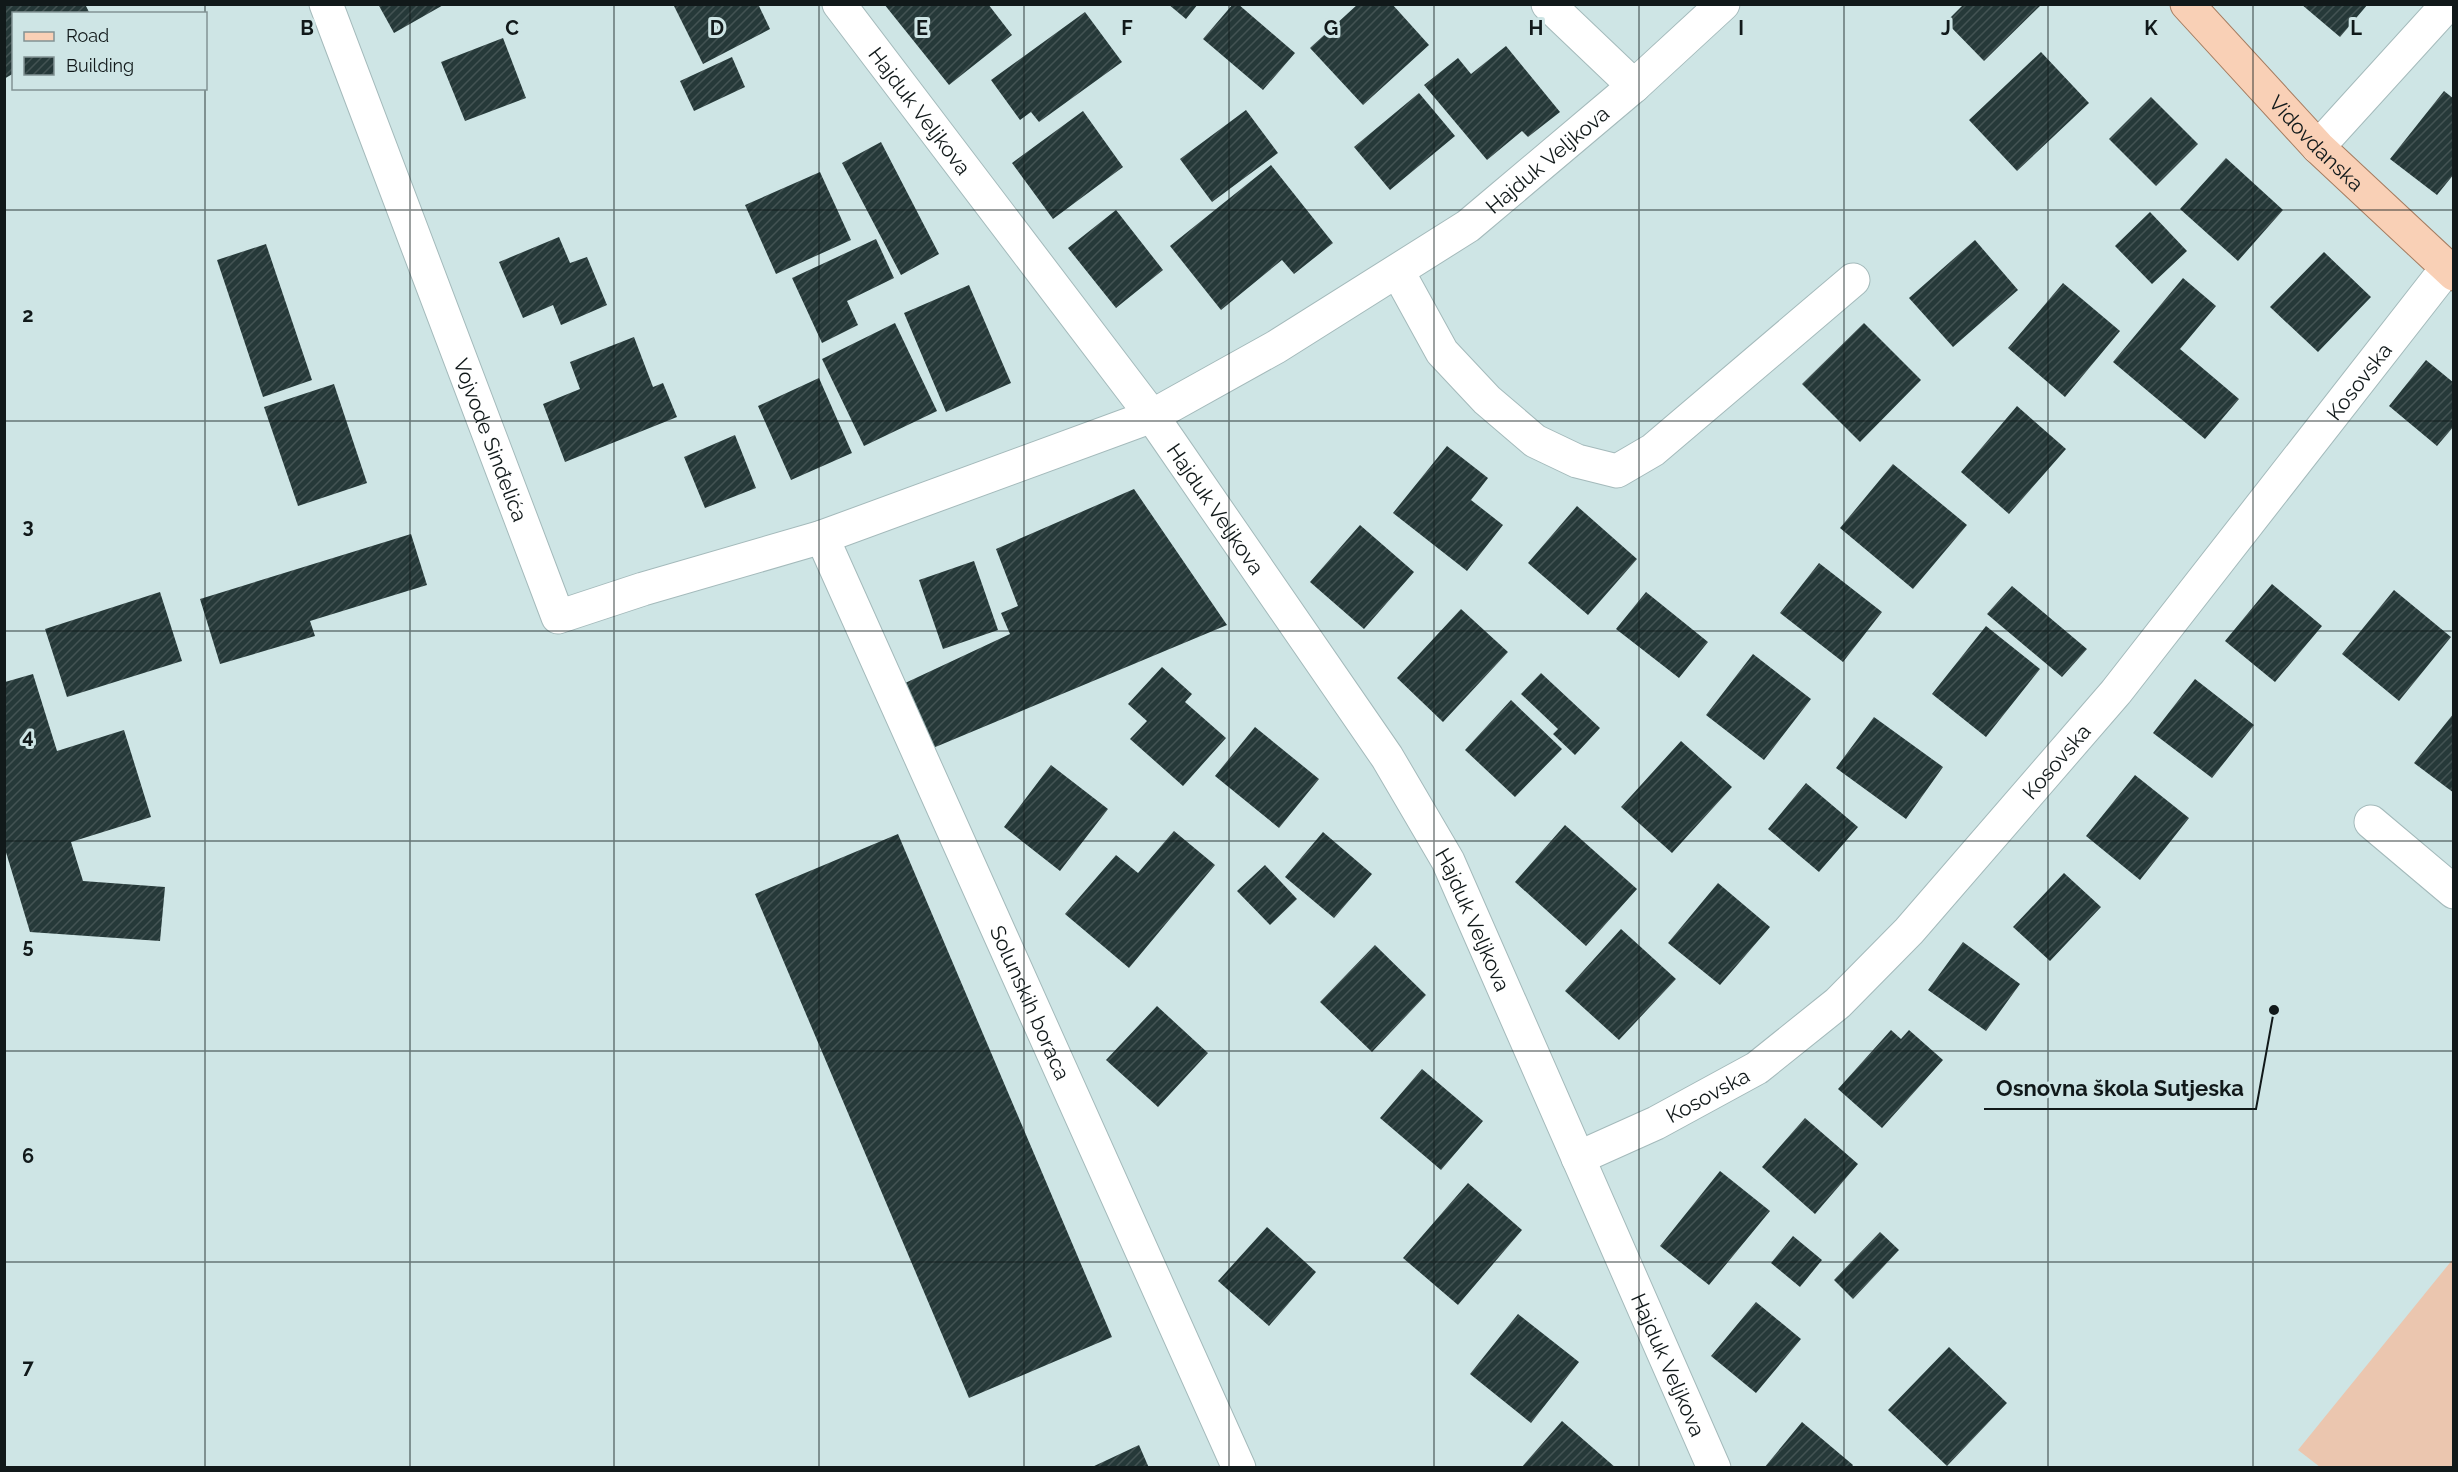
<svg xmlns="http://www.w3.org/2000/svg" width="2458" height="1472" viewBox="0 0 2458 1472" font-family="Raleway,sans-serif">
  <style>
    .pitch { fill: #ebc6af }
    .building { fill: url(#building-hatch) }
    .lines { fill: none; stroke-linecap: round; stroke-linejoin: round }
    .minor-casing { stroke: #a4babb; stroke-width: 35 }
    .major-casing { stroke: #a57c60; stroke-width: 35 }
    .minor { stroke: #fff; stroke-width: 33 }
    .major { stroke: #f9d0b6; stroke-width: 33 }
    .grid { fill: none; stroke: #11191a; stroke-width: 1.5; stroke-opacity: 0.55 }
    .labels { text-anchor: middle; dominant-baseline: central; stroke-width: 6; stroke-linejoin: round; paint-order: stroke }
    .street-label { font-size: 21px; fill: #11191a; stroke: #cee5e5 }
    .grid-label { font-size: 20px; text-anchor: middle; font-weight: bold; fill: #11191a; stroke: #cee5e5; stroke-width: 6; stroke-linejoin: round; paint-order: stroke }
    .leader { fill: none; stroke: #11191a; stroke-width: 2 }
    .callout-dot { fill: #11191a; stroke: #cee5e5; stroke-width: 2 }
    .callout-label { font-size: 22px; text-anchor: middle; font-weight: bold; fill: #11191a; stroke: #cee5e5; stroke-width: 6; stroke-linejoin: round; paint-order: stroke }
  </style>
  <defs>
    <pattern id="building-hatch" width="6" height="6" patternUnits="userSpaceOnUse" patternTransform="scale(1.5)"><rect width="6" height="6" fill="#263939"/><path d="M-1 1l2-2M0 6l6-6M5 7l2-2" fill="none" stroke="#435353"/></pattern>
  </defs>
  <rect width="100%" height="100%" fill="#cee5e5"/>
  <!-- pitch -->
  <path class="pitch" d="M2453,1259V1465L2451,1468L2320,1467L2298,1450Z"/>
  <!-- building -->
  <path class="building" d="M4,4H85L90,14H14V73L4,79Z
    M378,4H445L394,33Z
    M673,4H758L770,29L703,64Z
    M884,4H988L1012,35L949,85Z
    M1168,4H1198L1186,19Z
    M1233,4H1238L1295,53L1263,90L1203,39Z
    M1358,4H1392L1429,45L1363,105L1310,48Z
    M1964,4H2042L1984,61L1946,22Z
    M2301,4H2368L2340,37Z
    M1085,12L1122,62L1039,122L1031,112L1020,120L991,80Z
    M503,38L526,98L465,121L441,62Z
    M1506,46L1560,112L1528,137L1522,131L1487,160L1424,85L1458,58L1471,74Z
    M2041,52L2089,103L2017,171L1969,120Z
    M732,57L745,87L694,111L680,81Z
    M2444,91L2454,99V174L2437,195L2390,159Z
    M1419,93L1455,136L1390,190L1354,147Z
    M2151,97L2198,144L2156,186L2109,139Z
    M1246,110L1278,153L1212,202L1180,159Z
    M1083,111L1123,167L1053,219L1012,163Z
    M881,142L939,254L901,275L842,163Z
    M2226,158L2283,210L2238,261L2180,209Z
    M1271,165L1333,243L1294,274L1282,260L1221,310L1170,246Z
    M820,172L851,240L776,274L745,205Z
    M1116,210L1163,270L1116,308L1068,248Z
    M2150,212L2187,251L2152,284L2115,246Z
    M559,237L570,263L587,257L607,305L561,325L553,305L523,318L499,262Z
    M876,239L894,278L847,301L858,325L822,343L792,278Z
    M1975,240L2018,290L1953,347L1909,298Z
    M266,244L312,380L263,397L217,260Z
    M2324,252L2371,297L2318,352L2270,307Z
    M2183,278L2216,306L2180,349L2239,399L2205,439L2113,362Z
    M2063,283L2120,331L2065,397L2008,348Z
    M969,285L1011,383L946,412L904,313Z
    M895,323L937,411L864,446L822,359Z
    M1864,323L1921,380L1860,442L1802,384Z
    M634,337L653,387L663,383L677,417L565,462L543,404L580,389L570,362Z
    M2426,360L2454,383V426L2437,446L2389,406Z
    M819,378L852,453L791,480L758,406Z
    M334,384L367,483L298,506L264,407Z
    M2017,406L2066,449L2009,514L1961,472Z
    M735,435L756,488L705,508L684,457Z
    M1447,446L1488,478L1471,500L1503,525L1467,571L1393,513Z
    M1893,464L1967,525L1913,589L1840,528Z
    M1134,489L1227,625L933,748L903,684L1010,634L1001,613L1018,606L996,549Z
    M1577,506L1637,559L1588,615L1528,563Z
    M1360,525L1414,572L1364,629L1310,582Z
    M411,534L427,585L310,621L315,636L220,664L200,599Z
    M974,561L998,630L943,649L919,580Z
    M1819,563L1882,612L1843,662L1780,613Z
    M2272,584L2322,626L2275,682L2225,641Z
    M2012,586L2087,649L2062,677L1987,614Z
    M2394,590L2451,637L2399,701L2342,654Z
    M160,592L182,661L67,697L45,629Z
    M1646,592L1708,642L1679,678L1616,629Z
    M1461,609L1508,652L1443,722L1397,678Z
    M1986,626L2040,669L1986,737L1932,694Z
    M1753,654L1811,699L1764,760L1706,715Z
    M1162,667L1192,694L1185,702L1226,738L1183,786L1130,739L1147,721L1128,704Z
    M1541,673L1600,728L1575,755L1553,734L1558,729L1521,694Z
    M33,674L57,751L124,730L151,817L71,842L83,881L165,887L160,941L30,932L5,849V682Z
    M2195,679L2254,725L2212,778L2153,733Z
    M1511,700L1562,749L1515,797L1465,750Z
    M2454,713V793L2414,763Z
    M1874,717L1943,767L1906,819L1836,768Z
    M1255,727L1319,779L1279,828L1215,776Z
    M1681,741L1732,787L1672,853L1621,807Z
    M1051,765L1108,809L1060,871L1004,827Z
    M2135,775L2189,818L2140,880L2086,836Z
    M1806,783L1858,827L1819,872L1768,829Z
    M1565,825L1637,889L1586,946L1515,882Z
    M1174,831L1215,865L1129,968L1065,914L1116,855L1138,873Z
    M1323,832L1372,874L1334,918L1285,877Z
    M898,834L1112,1337L969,1398L755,894Z
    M1265,865L1297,899L1270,925L1237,891Z
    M2064,873L2101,907L2050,961L2013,927Z
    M1718,883L1770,927L1720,985L1668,943Z
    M1621,929L1676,979L1619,1040L1565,991Z
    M1963,942L2020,984L1986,1031L1928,990Z
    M1375,945L1426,995L1372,1052L1320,1002Z
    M1157,1006L1208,1053L1158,1107L1106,1060Z
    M1891,1030L1901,1039L1909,1030L1943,1060L1882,1128L1838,1089Z
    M1422,1069L1483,1121L1441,1170L1380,1118Z
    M1805,1118L1858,1164L1815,1214L1762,1167Z
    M1720,1171L1770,1211L1709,1285L1660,1246Z
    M1468,1183L1522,1230L1458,1305L1403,1258Z
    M1267,1227L1316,1272L1269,1326L1218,1281Z
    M1880,1232L1899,1250L1853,1299L1834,1280Z
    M1793,1236L1822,1260L1800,1287L1771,1263Z
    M1756,1302L1801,1339L1756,1393L1711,1356Z
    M1518,1314L1579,1362L1531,1423L1470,1374Z
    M1949,1347L2007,1403L1947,1466L1888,1410Z
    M1562,1421L1616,1468H1521Z
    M1802,1422L1853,1465L1851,1468H1764Z
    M1139,1445L1149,1468H1090Z"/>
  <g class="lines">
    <!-- minor casing -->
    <g class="minor-casing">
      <g id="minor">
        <path id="s1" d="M326,4L558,617L643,589L822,537L1152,416L1276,347L1468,226L1634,86"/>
        <path id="s2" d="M839,4L1152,416L1387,757L1448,861L1714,1468"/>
        <path d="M1548,4L1634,86L1723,4"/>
        <path d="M2318,147L2448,4"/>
        <path d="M1398,272L1442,352L1487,400L1535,441L1577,461L1617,471L1653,450L1853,280"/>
        <path id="s3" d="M822,537L1239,1468"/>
        <path d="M2371,822L2454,892"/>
        <path id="s4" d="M1578,1158L1656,1123L1757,1068L1838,1003L1909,931L2116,692L2447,268"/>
      </g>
    </g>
    <!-- major casing -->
    <g class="major-casing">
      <g id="major">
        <path id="s5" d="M2187,4L2318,147L2454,274"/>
      </g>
    </g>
    <!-- minor -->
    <use href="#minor" class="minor"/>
    <!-- major -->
    <use href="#major" class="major"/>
  </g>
  <!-- grid -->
  <path class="grid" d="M205,4V14M410,4V1468M614,4V1468M819,4V1468M1024,4V1468M1229,4V1468M1434,4V1468M1639,4V1468M1844,4V1468M2048,4V1468M2253,4V1468M205,88V1468M4,210H2454M4,421H2454M4,631H2454M4,841H2454M4,1051H2454M4,1262H2454"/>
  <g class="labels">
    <!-- street labels -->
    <g class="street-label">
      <text stroke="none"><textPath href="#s2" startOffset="134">Hajduk Veljkova</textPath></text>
      <text stroke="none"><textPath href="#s5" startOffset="190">Vidovdanska</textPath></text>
      <text stroke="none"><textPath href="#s1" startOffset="1755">Hajduk Veljkova</textPath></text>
      <text stroke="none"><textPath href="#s4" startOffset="1116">Kosovska</textPath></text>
      <text stroke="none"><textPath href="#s1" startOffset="466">Vojvode Sinđelića</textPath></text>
      <text stroke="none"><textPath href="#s2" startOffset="630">Hajduk Veljkova</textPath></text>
      <text stroke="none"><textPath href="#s4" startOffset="630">Kosovska</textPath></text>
      <text stroke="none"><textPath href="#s2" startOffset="1116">Hajduk Veljkova</textPath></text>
      <text stroke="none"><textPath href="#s3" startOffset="510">Solunskih boraca</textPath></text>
      <text stroke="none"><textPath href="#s4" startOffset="144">Kosovska</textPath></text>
      <text stroke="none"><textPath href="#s2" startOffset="1602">Hajduk Veljkova</textPath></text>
    </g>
  </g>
  <g class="grid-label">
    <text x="307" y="35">B</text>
    <text x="512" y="35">C</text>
    <text x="717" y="35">D</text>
    <text x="922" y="35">E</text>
    <text x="1127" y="35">F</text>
    <text x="1331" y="35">G</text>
    <text x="1536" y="35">H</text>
    <text x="1741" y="35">I</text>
    <text x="1946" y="35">J</text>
    <text x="2151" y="35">K</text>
    <text x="2356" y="35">L</text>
    <text x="28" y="322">2</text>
    <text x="28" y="533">3</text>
    <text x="28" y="743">4</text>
    <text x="28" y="953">5</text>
    <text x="28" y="1163">6</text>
    <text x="28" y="1374">7</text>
  </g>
  <!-- callouts -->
  <path class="leader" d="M2274 1010L2256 1109H1984"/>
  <circle class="callout-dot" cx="2274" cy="1010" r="6"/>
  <g class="callout-label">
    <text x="2120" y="1096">Osnovna škola Sutjeska</text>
  </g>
  <!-- border -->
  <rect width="2458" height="1472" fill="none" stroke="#11191a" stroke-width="12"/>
  <!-- legend -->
  <rect x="12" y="12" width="195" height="78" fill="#cee5e5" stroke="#829394" stroke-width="1.5"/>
  <rect x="24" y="32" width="30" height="9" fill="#f9d0b6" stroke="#829394" stroke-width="1.5"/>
  <text x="66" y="42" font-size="18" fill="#11191a">Road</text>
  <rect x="24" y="57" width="30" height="18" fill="url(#building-hatch)" stroke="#829394" stroke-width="1.5"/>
  <text x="66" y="72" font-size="18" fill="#11191a">Building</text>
</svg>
